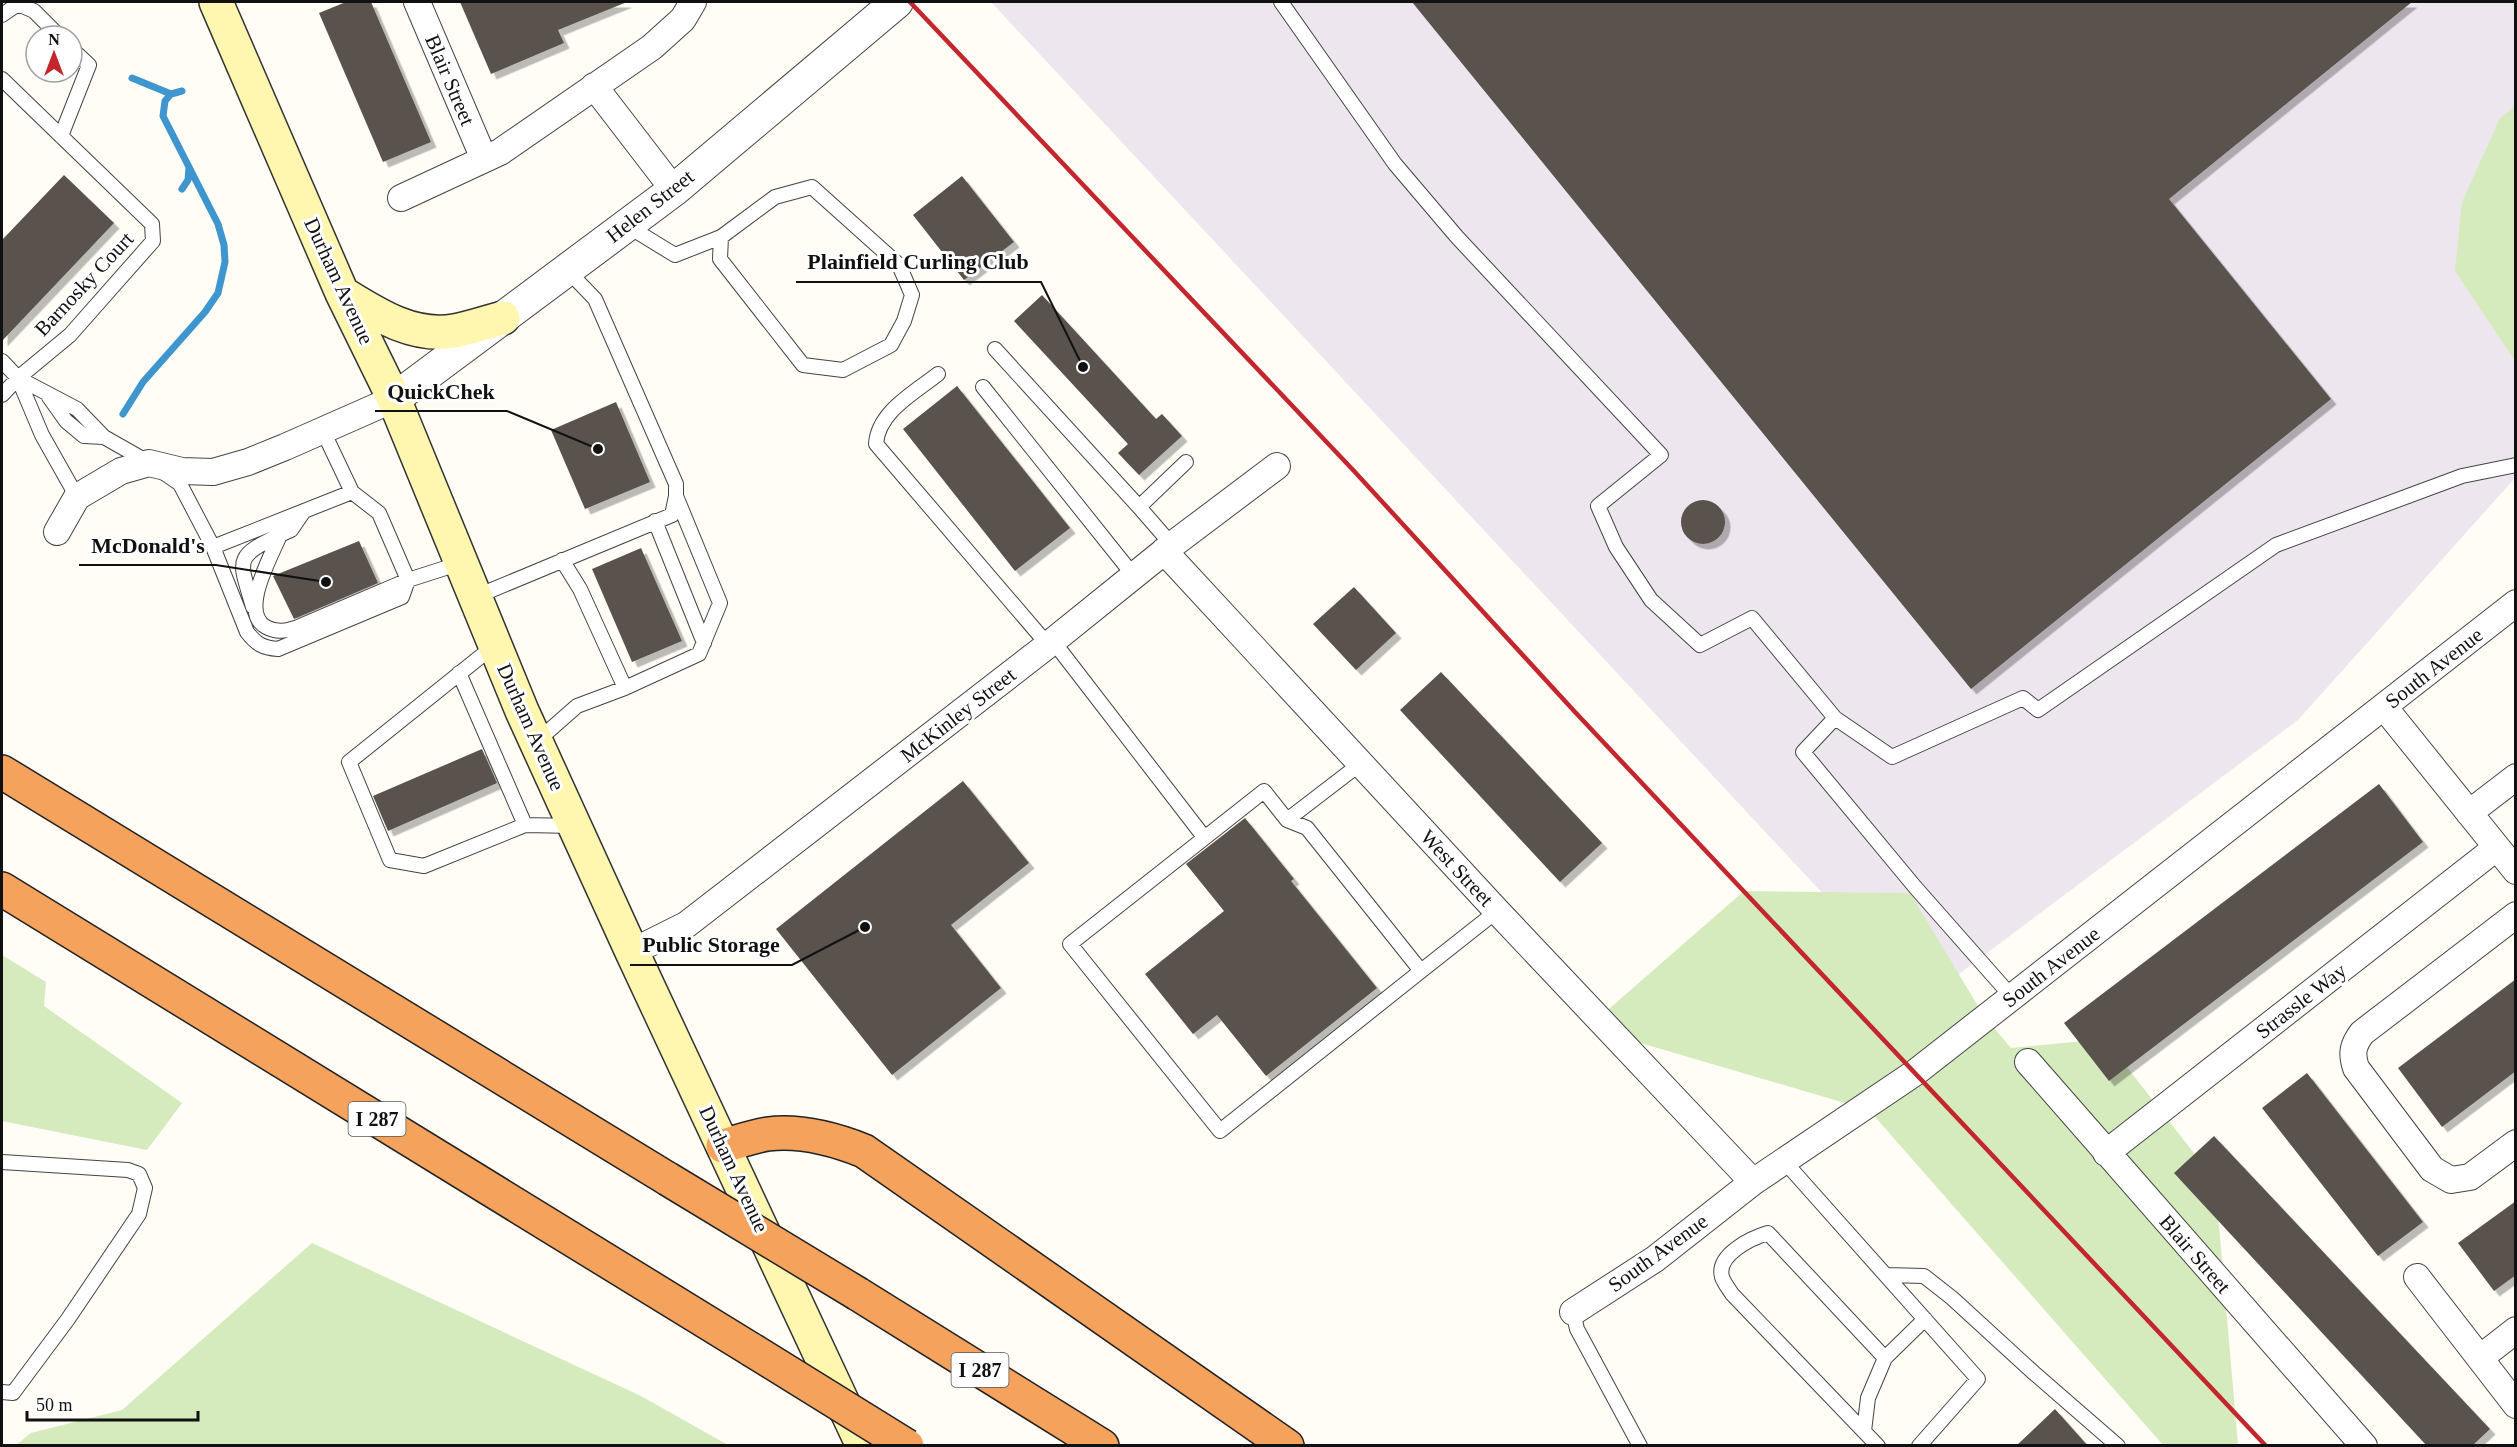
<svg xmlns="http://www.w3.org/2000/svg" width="2517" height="1447" viewBox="0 0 2517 1447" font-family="Georgia,serif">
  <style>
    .industrial { fill: #eee6ef }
    .green { fill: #d5ebbd }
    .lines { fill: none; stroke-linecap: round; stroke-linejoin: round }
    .stream { stroke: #3f96cf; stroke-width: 7 }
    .building { fill: #5a524d; filter: url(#shadow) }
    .service-casing { stroke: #444; stroke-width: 16 }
    .minor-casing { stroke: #444; stroke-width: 28 }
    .tertiary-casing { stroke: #444; stroke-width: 34 }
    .secondary-casing { stroke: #333; stroke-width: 36 }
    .motorway-casing { stroke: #222; stroke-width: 36 }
    .service { stroke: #fff; stroke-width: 14 }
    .minor { stroke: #fff; stroke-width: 26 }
    .tertiary { stroke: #fff; stroke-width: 32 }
    .secondary { stroke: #fff6b0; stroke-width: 33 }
    .motorway { stroke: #f5a25d; stroke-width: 33 }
    .rail { stroke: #c4262e; stroke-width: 4.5 }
    .motorway-bridge-casing { stroke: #222; stroke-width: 36; stroke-linecap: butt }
    .motorway-bridge { stroke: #f5a25d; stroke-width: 33 }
    .labels { text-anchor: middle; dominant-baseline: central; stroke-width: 6; stroke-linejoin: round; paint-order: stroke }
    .shield { fill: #fff; stroke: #585858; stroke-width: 1.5 }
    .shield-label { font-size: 20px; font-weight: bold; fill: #111 }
    .street-label { font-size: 21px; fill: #111; stroke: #fff }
    .leader { fill: none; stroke: #111; stroke-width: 2 }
    .callout-dot { fill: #111; stroke: #fff; stroke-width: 2 }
    .callout-label { font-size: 22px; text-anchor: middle; font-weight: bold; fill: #111; stroke: #fff; stroke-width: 6; stroke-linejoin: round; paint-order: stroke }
  </style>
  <defs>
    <filter id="shadow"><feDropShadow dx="5.5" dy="5.5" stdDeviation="0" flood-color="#0004"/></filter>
  </defs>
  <rect width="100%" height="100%" fill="#fffdf5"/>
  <!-- industrial -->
  <path class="industrial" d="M991,2H2515V478L2298,720L1923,1001Z"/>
  <!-- green -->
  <path class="green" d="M2515,106V361L2455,271L2462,202L2500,118Z
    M1744,891L1910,893L1984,1016L2011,1048L2105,1039L2215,1180L2238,1445H2163L1869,1110L1627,1039L1602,1015Z
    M2,955L46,982L44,1006L182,1103L147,1150L2,1121Z
    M312,1243L641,1396L728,1445H16L31,1433L122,1410Z"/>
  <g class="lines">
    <!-- stream -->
    <path class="stream" d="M132,78L171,94L182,91
      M182,189L188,180L189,167
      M123,414L143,382L205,312L218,293L225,262L224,245L218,224L163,116L165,101L171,94"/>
  </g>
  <!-- building -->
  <path class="building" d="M346,2H371L431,142L383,162L319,13Z
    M460,2H627L558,30L564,43L491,74Z
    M1412,2H2412L2169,199L2331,399L1971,689Z
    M64,175L114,223L2,341V240Z
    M962,176L1014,242L964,280L913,215Z
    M1042,295L1156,419L1162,414L1182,436L1139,475L1118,453L1128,444L1014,321Z
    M957,386L1070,528L1015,571L903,429Z
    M616,402L650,482L585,509L551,430Z
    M1681 522a22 22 0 1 1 44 0a22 22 0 1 1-44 0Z
    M359,541L378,583L294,619L273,576Z
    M641,548L682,641L632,662L592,569Z
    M1354,587L1396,633L1356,670L1313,624Z
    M1441,672L1602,843L1560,882L1400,710Z
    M482,749L497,783L388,831L373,796Z
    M963,781L1029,863L951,925L1001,988L892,1075L776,929Z
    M2379,784L2423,842L2109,1081L2064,1023Z
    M1245,818L1294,879L1291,881L1377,988L1266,1076L1217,1015L1193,1034L1145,974L1224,911L1186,864Z
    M2516,979V1071L2442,1127L2398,1068Z
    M2307,1073L2423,1222L2378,1256L2262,1108Z
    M2214,1136L2490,1429L2472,1446H2427L2174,1173Z
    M2516,1201V1275L2494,1291L2458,1243Z
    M2055,1409L2088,1446H2016Z"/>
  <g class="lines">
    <!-- service casing -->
    <g class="service-casing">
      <path id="service" d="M1281,2L1395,164L1457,237L1661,455L1598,506L1616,547L1651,600L1700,645L1752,618L1835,718L1803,752L1915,887L2012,997
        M2,15L18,4L34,11L59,36
        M2,79L152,224L153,241L70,335L18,378L2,395
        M61,136L89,65L72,49
        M626,225L675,255L721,237L775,197L812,187L899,265L912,295L904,321L891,345L843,370L803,365L720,259L721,237
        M995,349L1139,507
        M2,361L18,378L77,409L104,437L148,462
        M938,374C914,393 878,412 876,444L1048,645
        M18,378L42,435L77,497
        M983,387L1134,576
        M49,397L66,421L84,436L104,437
        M323,431L352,492
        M164,473L180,484L213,547
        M352,492L379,513L408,580L402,597L278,649C263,648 256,644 247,632L213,547Z
        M304,511L291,530L280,535C271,557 239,612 266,627C277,633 287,631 298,627L408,580L461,563
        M655,521L704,643
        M1172,545L1139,507L1186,462
        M562,560L580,589L625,688L699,654L720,603L676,496
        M475,597L672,515L676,496V484L595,299L567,270
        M253,607C240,561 232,557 280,535
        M1053,641L1204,837
        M495,645L349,762L390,860L424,866L525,825L574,826
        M459,673L525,825
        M1835,718L1892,757L2023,698L2038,710L2276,545L2462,476L2516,465
        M536,742L577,706L625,688
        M1264,791L1287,820L1307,828L1421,971L1220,1131L1070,944Z
        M1287,820L1360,764
        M1421,971L1497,911
        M1784,1161L1978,1379L1919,1446
        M2,1162L128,1170L139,1174L145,1188L139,1214L68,1319L13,1393L2,1392
        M1886,1275L1924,1276L1952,1298L2034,1373L2118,1446
        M1573,1312L1577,1329L1640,1446
        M1864,1431L1868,1398L1885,1358
        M1878,1446L1732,1294C1729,1289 1724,1283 1722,1277C1716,1255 1751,1238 1768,1233L1885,1358L1925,1319"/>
    </g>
    <!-- minor casing -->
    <g class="minor-casing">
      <path id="minor" d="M417,2L484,159
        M594,86L674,190
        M401,198L500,152L652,47L683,19L693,2
        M57,532L77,497L121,471L149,463L182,471L213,472L248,462L285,447L394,399
        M1164,551L1497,911L1753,1182
        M2384,707L2516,871
        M2469,813L2516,777
        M2516,915L2362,1033C2353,1045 2351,1053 2356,1068L2432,1169L2451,1180L2470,1177L2516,1143
        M632,952L686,925L1048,645L1172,545L1277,466
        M2028,1062L2364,1446
        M2106,1153L2496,848
        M2417,1277L2516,1405
        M1573,1312L1655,1259L1753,1182L1916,1072L2516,603
        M2480,1358L2516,1330"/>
    </g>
    <!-- tertiary casing -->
    <g class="tertiary-casing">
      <path id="tertiary" d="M394,399L674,190L897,2"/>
    </g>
    <!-- secondary casing -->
    <g class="secondary-casing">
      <path id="secondary" d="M216,2L342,293L394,399L522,711L632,952L863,1446
        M342,293C376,314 412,338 454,331C470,328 487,322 503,318"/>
    </g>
    <!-- motorway casing -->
    <g class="motorway-casing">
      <path id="motorway" d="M2,772L668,1179
        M2,889L752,1350
        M723,1146C737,1142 753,1136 768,1134C801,1130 834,1139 864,1151L1287,1446
        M858,1294L1102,1446"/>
    </g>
    <!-- service -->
    <use href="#service" class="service"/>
    <!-- minor -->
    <use href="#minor" class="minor"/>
    <!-- tertiary -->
    <use href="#tertiary" class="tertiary"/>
    <!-- secondary -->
    <use href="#secondary" class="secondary"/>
    <!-- motorway -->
    <use href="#motorway" class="motorway"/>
    <!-- rail -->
    <path class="rail" d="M910,2L1354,471L1575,712L2266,1446"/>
    <!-- motorway-bridge casing -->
    <g class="motorway-bridge-casing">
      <path id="motorway-bridge" d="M668,1179L858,1294
        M752,1350L907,1446"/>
    </g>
    <!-- motorway-bridge -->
    <use href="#motorway-bridge" class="motorway-bridge"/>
  </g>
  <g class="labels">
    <!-- shield labels -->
    <g class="shield">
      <rect x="348.5" y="1102" width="57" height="34" rx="4.5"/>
      <rect x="951.5" y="1353" width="57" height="34" rx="4.5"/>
    </g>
    <g class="shield-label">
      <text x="377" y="1119">I 287</text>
      <text x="980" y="1370">I 287</text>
    </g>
    <!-- street labels -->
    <g class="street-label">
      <text transform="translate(450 80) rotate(67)">Blair Street</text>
      <text transform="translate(650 206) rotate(-38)">Helen Street</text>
      <text transform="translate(339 281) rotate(65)">Durham Avenue</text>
      <text transform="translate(84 284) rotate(-47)">Barnosky Court</text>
      <text transform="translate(2434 668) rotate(-38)">South Avenue</text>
      <text transform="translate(958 715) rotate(-38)">McKinley Street</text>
      <text transform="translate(531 727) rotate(66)">Durham Avenue</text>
      <text transform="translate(1457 868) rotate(47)">West Street</text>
      <text transform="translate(2051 967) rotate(-38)">South Avenue</text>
      <text transform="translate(2301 1001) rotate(-38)">Strassle Way</text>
      <text transform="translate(734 1169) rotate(65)">Durham Avenue</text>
      <text transform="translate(1658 1253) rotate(-36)">South Avenue</text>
      <text transform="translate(2195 1254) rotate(49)">Blair Street</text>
    </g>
  </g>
  <!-- callouts -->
  <path class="leader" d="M1083 367L1041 282H796M598 449L507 411H375M326 582L216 565H79M865 927L792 965H630"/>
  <g class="callout-dot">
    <circle cx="1083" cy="367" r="6"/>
    <circle cx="598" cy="449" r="6"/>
    <circle cx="326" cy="582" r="6"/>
    <circle cx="865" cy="927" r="6"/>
  </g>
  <g class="callout-label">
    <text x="918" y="269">Plainfield Curling Club</text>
    <text x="441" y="399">QuickChek</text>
    <text x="148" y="553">McDonald's</text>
    <text x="711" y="952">Public Storage</text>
  </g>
  <!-- border -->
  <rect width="2517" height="1447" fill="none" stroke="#111111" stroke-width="6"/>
  <!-- north arrow -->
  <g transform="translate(54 54)"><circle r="28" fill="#ffffff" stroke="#a0a0a0" stroke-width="1.5"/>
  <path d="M0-4.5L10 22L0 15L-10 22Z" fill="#c4262e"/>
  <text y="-9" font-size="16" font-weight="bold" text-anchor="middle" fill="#111111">N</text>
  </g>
  <!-- scale -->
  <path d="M27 1411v9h171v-9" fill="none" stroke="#111111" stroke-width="3"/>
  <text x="36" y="1411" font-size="18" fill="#111111" stroke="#ffffff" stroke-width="4.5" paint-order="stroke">50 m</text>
</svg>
